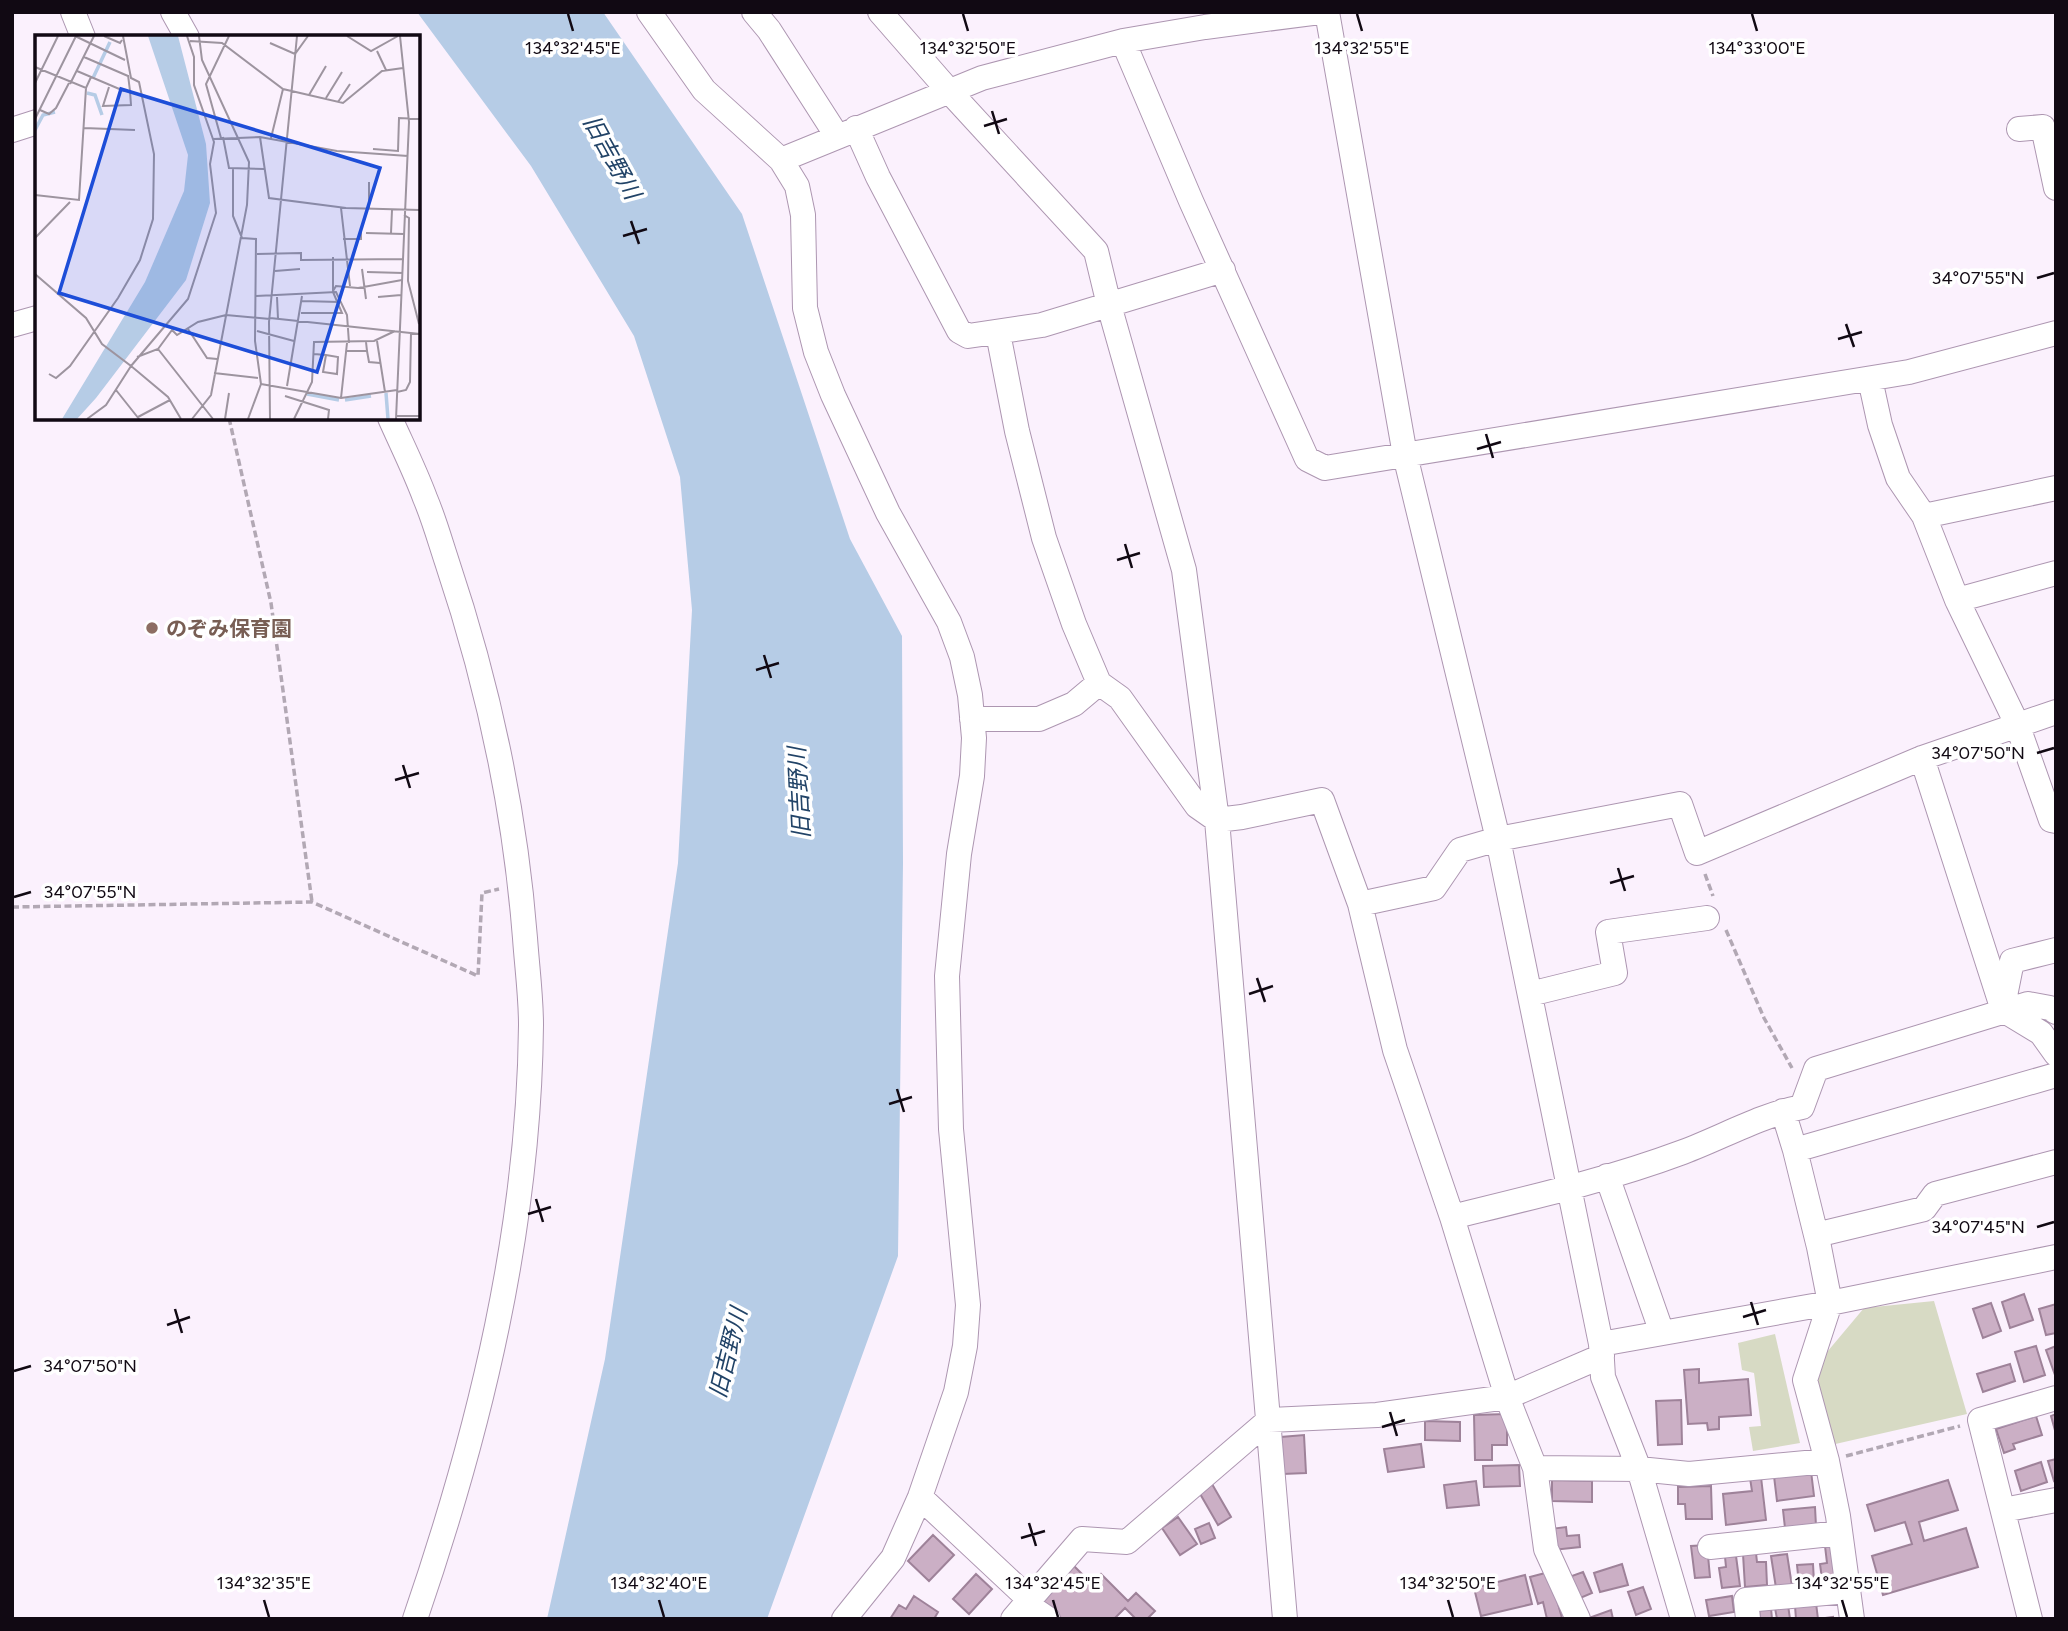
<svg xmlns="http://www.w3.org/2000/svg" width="2068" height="1631" viewBox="0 0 2068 1631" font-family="Figtree,'Noto Sans JP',sans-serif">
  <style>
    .green { fill: #d7dac4 }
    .water { fill: #b6cce6 }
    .building { fill: #cbafc5; stroke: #9e8299; stroke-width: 2 }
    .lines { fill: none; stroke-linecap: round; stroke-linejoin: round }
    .minor-casing { stroke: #ad96b1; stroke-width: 26 }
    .path { stroke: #b2a8b4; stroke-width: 3.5; stroke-dasharray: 7 3.5; stroke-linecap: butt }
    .minor { stroke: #fff; stroke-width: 24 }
    .ticks { fill: none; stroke: #110913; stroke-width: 2.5 }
    .education-dot { fill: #8d6e63; stroke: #fff; stroke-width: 2.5 }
    .labels { text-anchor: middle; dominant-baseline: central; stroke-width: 7; stroke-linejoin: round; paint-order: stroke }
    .education-label { font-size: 21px; font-weight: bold; fill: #785e54; stroke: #fff; text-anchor: start }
    .water-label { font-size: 23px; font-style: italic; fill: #214367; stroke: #fff }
    .inset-river { fill: none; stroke: #b6cce6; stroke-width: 3.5 }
    .inset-road { fill: none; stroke: #9d949f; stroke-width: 2 }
    .view { fill: #1d4ed8; fill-opacity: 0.15; stroke: #1d4ed8; stroke-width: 3.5 }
    .inset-edge { fill: none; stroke: #110913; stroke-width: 3.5 }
    .ticks-label { font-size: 18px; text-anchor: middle; fill: #110913; stroke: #fff; stroke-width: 7; stroke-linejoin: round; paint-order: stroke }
  </style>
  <rect width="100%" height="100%" fill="#fbf1fd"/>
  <!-- green -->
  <path class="green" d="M1934,1301L1967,1414L1831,1445L1814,1384L1817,1364L1864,1308Z
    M1775,1334L1800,1443L1753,1451L1749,1427L1761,1426L1754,1373L1742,1370L1738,1343Z"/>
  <!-- water -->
  <path class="water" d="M417,12H603L742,214L850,539L902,636L903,863L898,1256L767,1619H547L605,1359L678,863L692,610L680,477L634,336L531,166Z"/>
  <!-- building -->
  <path class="building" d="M2024,1294L2033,1320L2010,1328L2002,1302Z
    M1991,1303L2001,1331L1983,1338L1973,1309Z
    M2056,1304V1333L2046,1335L2039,1309Z
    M2036,1346L2045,1375L2024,1382L2015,1352Z
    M2056,1346V1375H2055L2046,1350Z
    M2010,1364L2015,1381L1983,1392L1977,1374Z
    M1699,1369V1383L1748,1379L1751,1415L1719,1417V1429L1708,1430L1707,1423L1688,1424L1684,1370Z
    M1681,1400L1682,1444L1658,1445L1656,1401Z
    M1507,1414V1445H1492V1460H1475L1474,1415Z
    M2056,1414V1434L2051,1416Z
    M2036,1416L2042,1435L2013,1444L2015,1449L2004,1453L1996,1429Z
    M1425,1421L1460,1422V1441L1425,1440Z
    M1304,1435L1306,1473L1283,1474L1281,1437Z
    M1421,1444L1424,1467L1388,1472L1384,1449Z
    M2056,1459V1480L2054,1481L2048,1461Z
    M2041,1462L2047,1482L2021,1491L2015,1471Z
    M1519,1465L1520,1486L1484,1487L1483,1466Z
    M1811,1471L1814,1496L1777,1501L1774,1476Z
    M1761,1477L1766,1520L1726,1525L1723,1494L1752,1491L1750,1478Z
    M1552,1480L1592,1481V1502L1552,1501Z
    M1948,1480L1958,1510L1919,1522L1924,1541L1966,1528L1978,1567L1883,1595L1872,1556L1912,1544L1905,1522L1875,1531L1867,1505Z
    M1476,1481L1479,1505L1447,1508L1444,1485Z
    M1212,1484L1231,1517L1218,1525L1199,1492Z
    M1711,1486L1712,1519H1686L1685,1504H1678V1487Z
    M1815,1507L1816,1526L1785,1528L1783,1510Z
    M1178,1517L1197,1544L1180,1555L1162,1528Z
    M1209,1523L1215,1538L1201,1544L1195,1529Z
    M1566,1527L1567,1536L1579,1535L1580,1547L1553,1550L1550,1529Z
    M933,1535L954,1555L929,1581L908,1561Z
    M1707,1545L1710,1577L1695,1578L1691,1546Z
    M1835,1545L1838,1578L1822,1579L1820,1564L1827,1563L1825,1546Z
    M1756,1553L1757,1562H1766L1767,1585L1745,1587L1743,1554Z
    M1787,1554L1792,1586L1776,1588L1771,1556Z
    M1736,1556L1740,1586L1722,1588L1719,1568L1726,1567L1725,1557Z
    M1622,1564L1628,1585L1600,1592L1594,1573Z
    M1813,1564L1814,1582L1799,1584L1797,1565Z
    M1074,1566L1092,1584L1101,1574L1128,1601L1136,1593L1155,1611L1147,1619H1136L1125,1608L1114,1619H1062L1042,1600Z
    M1549,1572L1562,1618L1547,1619L1543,1602L1538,1604L1530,1577Z
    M1583,1572L1592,1593L1578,1599L1569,1577Z
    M976,1574L992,1589L969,1614L953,1599Z
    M1525,1575L1532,1604L1481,1616L1474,1588Z
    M1643,1587L1651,1609L1636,1615L1628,1592Z
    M914,1596L938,1612L934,1619H890L899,1605L906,1609Z
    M1732,1596L1734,1612L1709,1616L1706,1600Z
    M1816,1603L1818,1619L1833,1617V1619H1796L1795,1606Z
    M1788,1605L1790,1619H1777L1775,1608Z
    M1771,1608L1772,1619H1760L1759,1609Z
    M1611,1610L1613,1619H1589V1618Z"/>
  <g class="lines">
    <!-- minor casing -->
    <g class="minor-casing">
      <path id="minor" d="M73,12L83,37
        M173,12L187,37
        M649,12L704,90L781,160L797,186L803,215L805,308L816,352L833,395L888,513L949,622L962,657L970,695L974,738L972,776L959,854L947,976L951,1129L968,1305L965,1346L956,1392L920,1497L893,1558L844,1619
        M754,12L769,30L837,136
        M880,12L949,91L1096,251L1109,305L1184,570L1217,820L1285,1619
        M1327,12L1405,455L1498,839L1601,1344L1603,1377L1639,1469L1683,1619
        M1123,41L1191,201L1307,459L1325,468L1909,372L2056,333
        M856,128L878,177L959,331L968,336L1042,325L1223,270
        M2019,129L2043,127L2056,188
        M12,130L37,122
        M781,160L982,78L1123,41L1205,27L1320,12
        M12,325L37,318
        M998,333L1017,431L1044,538L1074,624L1099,683L1120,698L1197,806L1217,820L1242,817L1322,800L1360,904L1395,1050L1452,1217L1507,1397L1535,1468L1546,1549L1578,1619
        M1870,379L1880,425L1898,478L1924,516L1957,600L2017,724L2051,820L2056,821
        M390,418C402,445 415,471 425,498C434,519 440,541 447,562C488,684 515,810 525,938C527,967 531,996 531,1025C529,1228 481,1427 415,1619
        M1924,516L2056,488
        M1957,600L2056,573
        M972,719H1039L1074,704L1099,683
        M1922,758L2003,1010L2041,1033L2056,1054
        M1360,904L1434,888L1460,850L1498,839L1680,804L1697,853L1922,758L2056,712
        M1530,994L1615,973L1608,932L1707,918
        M2003,1006L2012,961L2056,950
        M1783,1111L1795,1150L1819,1247L1830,1303L1805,1380L1827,1461L1838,1516L1852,1619
        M1795,1150L2056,1075
        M1607,1176L1662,1333
        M1452,1217C1529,1198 1608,1180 1683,1152C1723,1137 1761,1115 1802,1107L1816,1069L2028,1004L2050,1008L2056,1012
        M1816,1235L1924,1209L1935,1194L2056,1162
        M1601,1344L1830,1303L2056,1257
        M1535,1468L1639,1469L1689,1474L1827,1461
        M920,1497L1030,1600
        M2003,1510L2056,1500
        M1710,1547L1840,1533
        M1026,1604L1048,1619
        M1013,1619L1082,1539L1127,1542L1269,1420L1377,1415L1507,1397L1602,1356
        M1748,1619L1746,1600L1848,1591
        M2030,1619L1980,1420L2056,1398"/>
    </g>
    <!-- path -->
    <path class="path" d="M229,418L271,603L312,902
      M1705,874L1713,896
      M12,907L312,902L478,976L482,893L499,889
      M1726,930L1764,1018L1792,1068
      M1846,1456L1960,1426"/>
    <!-- minor -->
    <use href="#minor" class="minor"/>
  </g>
  <!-- ticks -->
  <path class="ticks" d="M568,14L573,31M963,14L968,31M1357,14L1362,31M1752,14L1757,31M992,111L999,134M984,126L1007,119M631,221L639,244M623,236L647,229M2037,278L2054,273M1846,324L1854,347M1838,339L1862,332M1486,434L1493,458M1477,449L1501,442M1125,544L1132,568M1117,560L1140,553M764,655L771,678M756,670L779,663M2037,753L2054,748M403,765L410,788M395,780L419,773M1618,868L1625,891M1610,883L1634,876M14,897L31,892M1257,978L1265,1002M1249,994L1273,986M897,1089L904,1112M889,1104L912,1097M536,1199L543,1222M528,1214L551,1207M2037,1227L2054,1222M1751,1302L1758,1325M175,1309L182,1333M1743,1317L1766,1310M167,1325L190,1317M14,1371L31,1366M1390,1412L1397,1436M1382,1427L1405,1420M1029,1523L1036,1546M1021,1538L1045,1531M264,1600L269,1617M659,1600L664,1617M1053,1600L1058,1617M1448,1600L1453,1617M1842,1600L1847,1617"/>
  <!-- markers -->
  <circle class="education-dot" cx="152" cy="628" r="7"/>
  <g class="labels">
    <!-- education labels -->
    <g class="education-label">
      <text x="166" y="628">のぞみ保育園</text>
    </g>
    <!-- water labels -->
    <g class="water-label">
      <text transform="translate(612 157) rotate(61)">旧吉野川</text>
      <text transform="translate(799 793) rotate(-93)">旧吉野川</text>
      <text transform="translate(728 1353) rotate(-76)">旧吉野川</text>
    </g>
  </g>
  <!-- overview -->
  <g transform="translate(35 35)">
    <rect width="385" height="385" fill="#fbf1fd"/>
    <path d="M113,1H143L171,109L175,168L151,245L61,363L42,384H27L110,247L149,156L153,120Z" fill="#b6cce6"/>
    <path class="inset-river" d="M58,43L75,7M52,58L60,60L67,80M0,95L8,80L20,77M351,358L353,384M272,359L304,365M310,365L336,361"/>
    <path class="inset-road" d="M40,1L90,25M69,1L85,8L87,5M312,1L336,16L363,1M155,6L187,8L248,54L308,68L347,36L368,33M235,8L260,19L273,1M342,16L351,35M49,22L93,41M0,32L51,53L56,42M42,36L89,56H95L93,40M0,48L23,1M35,49L59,1M74,52L68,71L96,70L95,56M274,60L291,31M291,63L307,37M303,67L315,49M5,75L14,79L21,73L34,48M0,84L41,1M49,93L100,95M188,102L194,133L229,134M225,102L234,163L311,173L385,175M186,103L171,49L194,1M236,103L248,54M178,104L225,102L302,116L373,121M338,114L363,116L364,83L385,84M198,133V181L207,203L221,204L220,306L226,349L213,384M334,147V174M0,160L44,165L51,53M306,173L315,251M369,180L374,183L373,246L384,289M331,198L369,199M356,198L357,175M0,203L35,167M308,204H326V193M222,219L266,218V225L368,224M327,234L331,264M240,236L265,234M332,237L368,238M0,239L51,283L67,309L96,331L71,370L52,384M298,256L301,251L323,253L367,245M221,261L301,257L312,280L314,308M242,262L243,284M343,262L366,260M267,266L304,267M266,278H307L298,257V222M235,283L385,299M153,294L172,323L182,324M222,296L259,306M342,306L350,357M123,314L178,384M312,316H332L331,307M332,316L334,327L345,328M279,319L291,320L303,322L302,339L288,337L291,320M102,322L123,314L137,295L142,300L163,287L191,280L235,284M179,338L223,343M14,339L21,343L35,331L83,263L105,225L118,184L119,119L104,47L96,43L88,1M226,349L306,363L362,355M252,351L267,261M81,355L104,384M362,357L371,355L375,347L376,298M250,361L294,375L293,384M306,363L312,308M361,381H385M103,382L135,365M146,384L133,362L96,331L153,264L181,178L175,129L179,107L159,50V22L152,1M157,384L176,360L212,170L214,127L167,25L164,1M190,384L194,358M235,384L234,287L262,1M259,384L277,347L279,307L339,306L360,296M361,384L374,87L365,1"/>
    <path class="view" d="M86,54L345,133L282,337L24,258Z"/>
    <rect width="385" height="385" class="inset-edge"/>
  </g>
  <g class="ticks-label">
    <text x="573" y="54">134°32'45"E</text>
    <text x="968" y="54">134°32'50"E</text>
    <text x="1362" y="54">134°32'55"E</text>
    <text x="1757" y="54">134°33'00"E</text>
    <text x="1978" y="284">34°07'55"N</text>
    <text x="1978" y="759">34°07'50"N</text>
    <text x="90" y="898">34°07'55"N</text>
    <text x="1978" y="1233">34°07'45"N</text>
    <text x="90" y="1372">34°07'50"N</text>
    <text x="264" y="1589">134°32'35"E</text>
    <text x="659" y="1589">134°32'40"E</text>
    <text x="1053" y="1589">134°32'45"E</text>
    <text x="1448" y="1589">134°32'50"E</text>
    <text x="1842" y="1589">134°32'55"E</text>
  </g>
  <!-- border -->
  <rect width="2068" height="1631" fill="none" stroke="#110913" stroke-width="28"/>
</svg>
